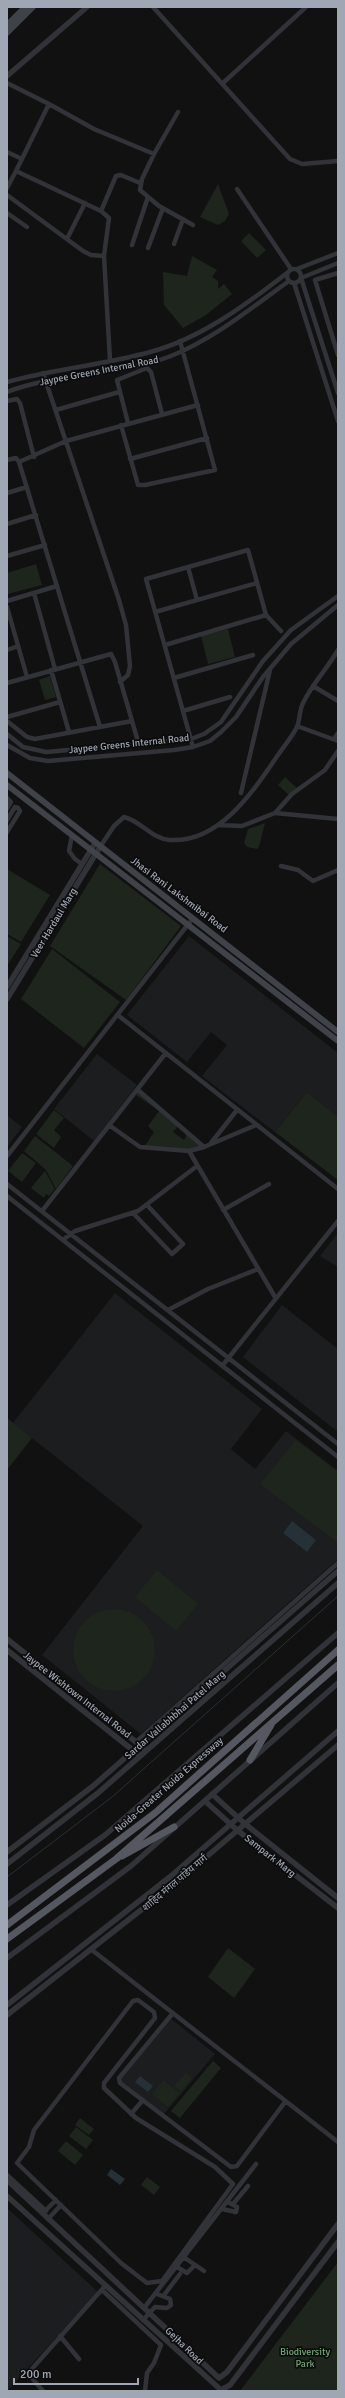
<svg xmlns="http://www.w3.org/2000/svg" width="345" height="2398" viewBox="0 0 345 2398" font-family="Signika,'Noto Sans Devanagari',sans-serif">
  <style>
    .built { fill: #1c1d1f }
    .green { fill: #1d251d }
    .water { fill: #263037 }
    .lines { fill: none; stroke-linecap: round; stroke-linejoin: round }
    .stream { stroke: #263037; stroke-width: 1 }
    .minor { stroke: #313338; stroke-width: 4.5 }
    .tertiary { stroke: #313338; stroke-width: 5.5 }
    .secondary { stroke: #3f4248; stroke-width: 6 }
    .trunk { stroke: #555860; stroke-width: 7 }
    .labels { text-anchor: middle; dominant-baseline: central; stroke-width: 3.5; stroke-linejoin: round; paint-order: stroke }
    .street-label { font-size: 10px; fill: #a0a7b4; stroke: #0c0c0d }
    .park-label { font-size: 10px; fill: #75a276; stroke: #0c0c0d }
  </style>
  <rect width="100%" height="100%" fill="#111112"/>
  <!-- built -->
  <path class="built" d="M189,936L338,1053V1117L307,1092L275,1132L202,1076L227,1045L211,1032L187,1062L127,1015Z
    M97,1054L137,1085L94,1141L54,1109Z
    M7,1115L22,1127L7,1147Z
    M338,1233V1267L320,1256Z
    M115,1293L262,1409L231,1449L255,1469L286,1431L338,1471V1559L141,1734L42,1655L143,1526L13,1423Z
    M282,1305L338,1349V1432L243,1357Z
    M169,2017L215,2054L163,2115L119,2080Z
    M7,2208L98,2292L7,2391Z"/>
  <!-- green -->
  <path class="green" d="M218,184L229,214L225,221L218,225L200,217Z
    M249,233L266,250L257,258L241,241Z
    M192,256L217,270L212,277L218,281V289L224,284L232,294L206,315L183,328L164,305L163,272L187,276Z
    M36,564L42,585L8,594L7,573Z
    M228,629L235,657L208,664L201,636Z
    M50,676L56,697L45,700L39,680Z
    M285,777L298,789L289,795L278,785Z
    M265,823L259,847L257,849L247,847L244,843L248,829Z
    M100,864L181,926L126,1000L50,946Z
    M7,869L50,895L21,942L7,934Z
    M7,936L21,944L7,966Z
    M52,949L120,1002L84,1048L21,999Z
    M139,1091L178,1126L173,1132L184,1140L186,1137L185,1132L202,1147L188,1150L144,1147L154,1132L148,1126L159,1111L136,1095Z
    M307,1092L338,1117V1180L275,1132Z
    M54,1110L64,1118L54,1130L61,1137L54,1148L36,1134Z
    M35,1136L73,1166L56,1189L46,1170L24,1151Z
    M22,1153L36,1163L22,1182L8,1171Z
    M45,1171L55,1189L49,1196L46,1194L44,1198L31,1188Z
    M7,1418L32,1438L7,1470Z
    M296,1440L338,1472V1543L260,1484Z
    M157,1570L198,1604L176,1631L135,1597Z
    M73 1650a41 41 0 1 1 82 0a41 41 0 1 1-82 0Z
    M228,1948L255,1969L234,1998L208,1977Z
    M213,2061L221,2068L180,2118L171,2111Z
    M186,2073L192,2078L181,2091L174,2086Z
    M163,2080L180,2093L168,2107L152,2094Z
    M80,2118L94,2129L89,2135L75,2125Z
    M76,2127L93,2140L86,2149L69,2136Z
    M66,2141L83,2155L75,2165L58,2151Z
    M147,2177L160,2187L154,2195L141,2185Z
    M338,2262V2391H240Z"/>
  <!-- water -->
  <path class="water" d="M292,1521L316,1540L307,1552L283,1533Z
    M140,2076L153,2086L148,2092L135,2082Z
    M111,2169L125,2179L120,2185L107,2175Z"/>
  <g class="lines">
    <!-- stream -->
    <path class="stream" d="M7,1877L112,1797L338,1596"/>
    <!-- minor -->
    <path class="minor" d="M153,7L290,159L302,164L338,161
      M7,83L49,104L16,171L101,211L109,218L104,256L110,360
      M223,83L306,7
      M49,104L94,129L154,154L178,112
      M7,152L22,159
      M154,154L142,179L140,190L159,206L193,225
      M7,188L16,171
      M237,189L291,269
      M7,195L83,251L91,255L104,256
      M101,211L116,176L121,175L140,183
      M7,213L27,227
      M67,239L85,203
      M174,244L183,219
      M132,245L148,197
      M148,248L163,208
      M338,263L301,278L338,393
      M287 276a7 7 0 1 1 14 0a7 7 0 1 1-14 0Z
      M297,269L338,253
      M338,273L315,280L338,355
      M294,283L338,421
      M43,373L119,600L126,625L130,666L128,675L120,682
      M7,382C54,369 103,365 150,352C200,339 247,304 287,273
      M7,392C59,372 120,376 171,356C214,339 251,308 289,281
      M7,401L17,399L20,403L34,457
      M56,410L119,392
      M128,423L117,380L147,368L151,372L162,414
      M121,425L138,485H145L215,470L180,341
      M130,459L207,438
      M7,460L16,458L19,462L100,727
      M19,462L66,441L198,405
      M7,493L27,487
      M7,524L36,515
      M7,556L45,545
      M188,567L197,600
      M34,593L55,669
      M7,601L57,586
      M7,607L27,677
      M155,612L257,583
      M165,645L266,615
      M7,650L18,646
      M51,670L69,732
      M174,678L253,655
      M7,683L111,654L115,662L139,745
      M313,686L338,701
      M183,711L230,697
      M7,717L60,702
      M7,721L27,737L35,739L132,721
      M297,726L338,741
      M7,734L23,747L46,752L191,739L204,734L221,722L263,661L291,630L338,596
      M334,739L338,733
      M7,745L30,758L48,761L174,750L193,747L210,741L221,732L236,717L263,677L291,644L338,605
      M193,747L146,579L248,550L266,615L281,631
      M241,793L270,670
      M7,798L11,802L7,809
      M275,813L338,819
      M7,820L15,807L18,808L20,811L7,832
      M218,825L242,826L275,813L292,794L325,770L338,751
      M72,835L69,851L75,859L82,864
      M100,847L114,826L124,817C141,821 152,839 170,840C220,843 254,790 278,755C284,746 292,737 297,727C300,720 299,711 303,703C312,684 327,669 338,650
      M281,866L298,870L313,881L338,870
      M119,1016L338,1189
      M138,1090L204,1147
      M109,1125L140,1147L189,1151L204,1147L256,1125
      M211,1143L237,1110
      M189,1151L275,1297
      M7,1156L193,918
      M7,1184L338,1444
      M7,1196L338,1457
      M223,1210L269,1184
      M42,1211L165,1054
      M133,1213L172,1254L183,1244L147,1205
      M64,1239L75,1231L138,1211L197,1166
      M168,1310L208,1289L258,1269
      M222,1366L338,1221
      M136,1742L338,1563
      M92,1950L338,2142
      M138,2000L154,2012L155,2018L104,2083V2088L136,2118L215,2167L233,2184L162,2281L147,2283L121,2263L17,2163L29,2147L34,2130L133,2001Z
      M173,2013L119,2078L120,2083L231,2167L237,2166L285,2102
      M131,2114L143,2100
      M7,2175L46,2211
      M233,2204L248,2186
      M222,2209L236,2212L237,2207L228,2202
      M44,2212L56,2200
      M48,2219L61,2205
      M185,2258L204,2271
      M177,2267L187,2273L195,2265
      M102,2290L161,2345L154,2363L147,2373L145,2391
      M164,2295L180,2274
      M144,2308L256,2164
      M143,2320L155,2307L167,2308L171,2305L170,2299L157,2294
      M60,2336L79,2359
      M43,2391L31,2377V2370L105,2286"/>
    <!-- tertiary -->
    <path class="tertiary" d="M7,76L87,7
      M7,987L95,843
      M7,999L100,847
      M7,1639L146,1750
      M7,1650L140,1756
      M212,1794L244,1823L338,1898
      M205,1801L237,1830L338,1908
      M7,1852L93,1786L338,1571
      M7,1864L98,1793L338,1583
      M7,1905L105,1835L338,1633
      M7,1958L131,1866L338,1683
      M7,2005L171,1876L338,1731
      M7,2015L178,1881L338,1745
      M7,2180L219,2378L227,2372L338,2224
      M7,2196L221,2390L230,2385L338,2242"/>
    <!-- secondary -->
    <path class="secondary" d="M7,25L25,7
      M7,33L33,7
      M7,773L338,1032
      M7,785L338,1041"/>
    <!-- trunk -->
    <path class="trunk" d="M250,1760L271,1725
      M122,1856L174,1827
      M7,1925L155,1813L338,1650
      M7,1939L116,1859L338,1665"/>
  </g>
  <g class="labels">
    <!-- street labels -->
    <g class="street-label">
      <text transform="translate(99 371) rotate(-11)">Jaypee Greens Internal Road</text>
      <text transform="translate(129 744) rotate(-6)">Jaypee Greens Internal Road</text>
      <text transform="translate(179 895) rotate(37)">Jhasi Rani Lakshmibai Road</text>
      <text transform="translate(54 923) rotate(-59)">Veer Hardaul Marg</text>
      <text transform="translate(77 1695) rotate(38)">Jaypee Wishtown Internal Road</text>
      <text transform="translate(175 1715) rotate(-41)">Sardar Vallabhbhai Patel Marg</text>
      <text transform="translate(169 1785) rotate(-41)">Noida-Greater Noida Expressway</text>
      <text transform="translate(270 1856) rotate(38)">Sampark Marg</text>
      <text transform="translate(175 1883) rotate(-40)">शाहिद मंगल पांडेय मार्ग</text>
      <text transform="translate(184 2346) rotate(44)">Gejha Road</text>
    </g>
    <!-- park labels -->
    <g class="park-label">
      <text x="305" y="2352">Biodiversity<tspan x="305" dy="12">Park</tspan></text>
    </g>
  </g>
  <!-- border -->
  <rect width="345" height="2398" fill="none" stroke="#a0a7b4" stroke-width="16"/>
  <!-- scale -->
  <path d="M14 2378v6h124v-6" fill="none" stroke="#a0a7b4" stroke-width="2"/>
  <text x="20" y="2378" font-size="12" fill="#a0a7b4" stroke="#0c0c0d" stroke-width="3" paint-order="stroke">200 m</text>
</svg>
